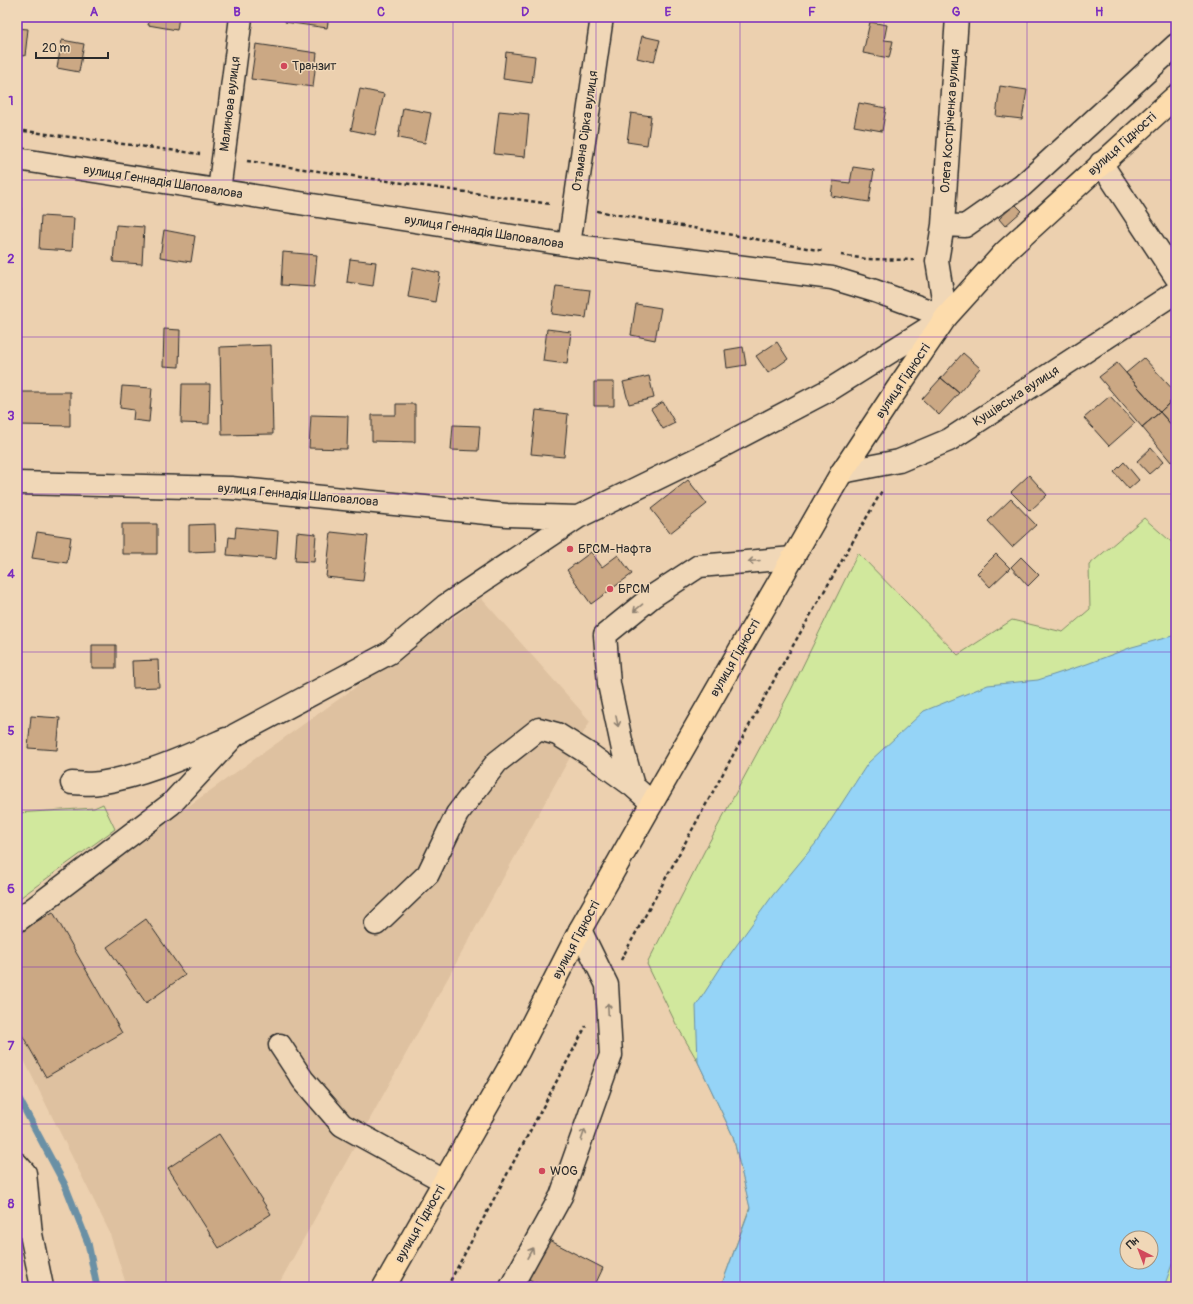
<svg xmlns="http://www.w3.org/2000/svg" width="1193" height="1304" viewBox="0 0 1193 1304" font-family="Pangolin,sans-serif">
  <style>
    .built { fill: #dec1a0 }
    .green { fill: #d1e89d; stroke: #7e8a64; fill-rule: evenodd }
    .water { fill: #95d4f7; stroke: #6b90a5; fill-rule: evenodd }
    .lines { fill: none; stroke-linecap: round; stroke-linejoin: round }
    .stream { stroke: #6b90a5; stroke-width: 7 }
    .building { fill: #cba884; stroke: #2b2b2b }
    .minor-casing { stroke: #2b2b2b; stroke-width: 25 }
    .major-casing { stroke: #2b2b2b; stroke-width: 25 }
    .path { stroke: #2b2b2b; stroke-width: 2.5; stroke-dasharray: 4 3; stroke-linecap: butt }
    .minor { stroke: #f0d7b7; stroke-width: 22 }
    .major { stroke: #fddcac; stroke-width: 22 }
    .oneway { stroke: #8e8171 }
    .grid { fill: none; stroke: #7b2cbf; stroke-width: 1; stroke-opacity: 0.55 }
    .poi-dot { fill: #d1495b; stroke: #f0d7b7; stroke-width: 1.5 }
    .labels { text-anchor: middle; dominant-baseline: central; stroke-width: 3; stroke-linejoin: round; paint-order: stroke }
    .poi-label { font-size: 13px; fill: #2b2b2b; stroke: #f0d7b7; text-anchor: start }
    .street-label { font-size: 13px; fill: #2b2b2b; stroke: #f0d7b7 }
    .neatline { fill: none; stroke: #7b2cbf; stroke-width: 1.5 }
    .grid-label { font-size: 13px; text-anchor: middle; font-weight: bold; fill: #7b2cbf }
  </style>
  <rect width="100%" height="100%" fill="#ecd0af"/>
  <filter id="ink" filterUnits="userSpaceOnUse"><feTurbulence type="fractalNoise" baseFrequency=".025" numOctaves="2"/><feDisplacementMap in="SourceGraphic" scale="8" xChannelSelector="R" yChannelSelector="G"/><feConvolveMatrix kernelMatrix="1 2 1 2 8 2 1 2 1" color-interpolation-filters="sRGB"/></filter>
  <g filter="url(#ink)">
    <!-- built -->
    <path class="built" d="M481,598L590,721L277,1287H127L109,1231L17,1046V928Z"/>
    <!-- green -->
    <path class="green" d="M1144,518L1176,546V1287H721L750,1207L733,1136L698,1062L676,1024L647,964L706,848L790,692L858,553L958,655L1012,620L1063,632L1090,609L1089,565ZM1127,1238H1151V1262H1127Z
      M103,804L115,829L17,900V813L94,808Z"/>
    <!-- water -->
    <path class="water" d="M1176,635V1253L1164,1287H721L750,1208L733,1136L698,1062L696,1006L723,964L773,895L816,843L868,763L924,711L988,685L1038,680L1087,664L1132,647ZM1127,1238H1151V1262H1127Z"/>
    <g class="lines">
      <!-- stream -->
      <path class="stream" d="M17,1095L65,1185L88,1243L97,1287"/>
    </g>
    <!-- building -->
    <path class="building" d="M150,17H179L177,30L148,25Z
      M286,17H329L327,28L285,22Z
      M870,22L887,25L884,40L893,41L889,58L863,53Z
      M17,28L28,29L25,56L17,55Z
      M642,36L660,40L654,62L637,58Z
      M62,40L84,44L79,72L57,68Z
      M256,44L317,53L313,87L251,79Z
      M506,52L535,56L532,83L503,79Z
      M1000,86L1027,90L1022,119L996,116Z
      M360,89L384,94L375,135L351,130Z
      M859,103L886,108L882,131L854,126Z
      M403,108L431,113L425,143L398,138Z
      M499,111L529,114L525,157L494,154Z
      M631,113L651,116L647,145L627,142Z
      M853,167L874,170L869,202L831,196L833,181L850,183Z
      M1015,204L1022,211L1005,226L999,219Z
      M17,207L21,208L18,257H17Z
      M41,216L74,218L72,251L39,249Z
      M116,225L144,227L142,264L113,262Z
      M164,230L195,236L191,262L160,257Z
      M283,252L317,255L314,287L281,285Z
      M350,259L376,262L373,286L347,282Z
      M413,267L440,273L435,302L408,297Z
      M556,286L590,290L586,318L552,314Z
      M636,304L661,308L655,340L631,335Z
      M164,329L180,330L179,367L163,366Z
      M547,329L571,332L567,364L543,361Z
      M777,342L788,359L768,373L756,356Z
      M271,345L273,434L222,435L220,347Z
      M743,347L746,365L727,368L725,350Z
      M963,353L980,368L959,393L941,378Z
      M1144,358L1176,393V397L1160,412L1126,373Z
      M1117,363L1160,412L1142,427L1099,377Z
      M649,376L654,398L629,404L623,382Z
      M941,378L959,393L939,415L922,399Z
      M594,382H614V406H594Z
      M182,384H210L209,424L181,423Z
      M122,386L152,388L149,422L133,420L134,410L120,408Z
      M17,392H70V426L17,425Z
      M1110,396L1135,423L1109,446L1084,418Z
      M1171,401L1176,407L1175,429L1160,412Z
      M663,402L675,423L663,429L651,409Z
      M396,404H415V442L372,441V415H396Z
      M536,410L568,414L564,457L531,454Z
      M1160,412L1176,430V458L1171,462L1142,427Z
      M311,415L348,416L347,449L309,448Z
      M453,425L480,426L478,451L451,450Z
      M1151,448L1163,462L1149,474L1137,461Z
      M1124,462L1139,480L1129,489L1114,472Z
      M1029,475L1047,495L1030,511L1011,492Z
      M688,480L707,504L670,533L651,509Z
      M1011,499L1036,525L1012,547L988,521Z
      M122,524H157V554H122Z
      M215,524L216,551L189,552V525Z
      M236,527L278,531L276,559L227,555L229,537L235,538Z
      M37,532L71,537L67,563L32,558Z
      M297,532L316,534L314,562L295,561Z
      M331,532L368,536L363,581L326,577Z
      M591,552L602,567L618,555L632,574L591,604L567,570Z
      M996,554L1010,568L990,587L977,573Z
      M1021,557L1039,575L1028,586L1011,567Z
      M92,645H116V668H92Z
      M158,660L159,687L133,688L132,661Z
      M31,716L60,718L57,750L28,748Z
      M53,912L122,1033L46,1077L17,1026V933Z
      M146,919L185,975L146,1003L107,947Z
      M219,1134L271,1214L219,1248L168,1168Z
      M545,1238L603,1268L594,1287H544L525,1277Z"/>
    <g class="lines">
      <!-- minor casing -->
      <g class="minor-casing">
        <path id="minor" d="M17,159L569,245L832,278L875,291L946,317
          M1101,163L1176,277
          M219,191L241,17
          M943,225L965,226L1022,186L1176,45
          M569,245L602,17
          M946,317L937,261L943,225L957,17
          M842,472L899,461L949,440L1176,292
          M17,483L231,488L507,515L578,517
          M72,783C81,783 91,785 99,783C144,776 185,757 226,739
          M633,786L623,750L609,684L605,635L653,596L699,566L793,558
          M17,921L171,804L235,735L389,653L445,606L578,517L709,453L831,389L946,317
          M376,924L428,874L457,814L497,762L539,729L557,734L589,754L633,786L652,803
          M280,1045L303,1080L342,1125L444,1181
          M17,1164L25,1173L31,1234L42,1287
          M511,1287L561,1196L611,1055L607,985L580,930"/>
      </g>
      <!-- major casing -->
      <g class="major-casing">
        <path id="major" d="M384,1287L518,1052L580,930L652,803L842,472L893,395L946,317L1005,252L1176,96"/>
      </g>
      <!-- path -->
      <path class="path" d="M17,130L200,154
        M247,161L551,204
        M597,211L823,251
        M841,255L866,259L914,260
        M621,960L791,649L883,489
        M447,1287L586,1026"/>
      <!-- minor -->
      <use href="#minor" class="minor"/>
      <!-- major -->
      <use href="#major" class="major"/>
    </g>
    <!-- one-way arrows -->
    <defs><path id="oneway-shaft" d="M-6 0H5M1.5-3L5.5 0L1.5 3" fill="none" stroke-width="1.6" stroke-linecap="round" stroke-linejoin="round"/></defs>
    <g class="oneway">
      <use href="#oneway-shaft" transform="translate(754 561) rotate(175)"/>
      <use href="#oneway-shaft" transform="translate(638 608) rotate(140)"/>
      <use href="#oneway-shaft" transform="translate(617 721) rotate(78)"/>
      <use href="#oneway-shaft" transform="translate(608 1009) rotate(-93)"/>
      <use href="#oneway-shaft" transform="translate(583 1135) rotate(-71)"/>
      <use href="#oneway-shaft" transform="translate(530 1253) rotate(-61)"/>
    </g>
  </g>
  <!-- grid -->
  <path class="grid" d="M166,17V1287M309,17V1287M453,17V1287M596,17V1287M740,17V1287M884,17V1287M1027,17V1287M17,180H1176M17,337H1176M17,494H1176M17,652H1176M17,810H1176M17,967H1176M17,1124H1176"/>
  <!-- markers -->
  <g class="poi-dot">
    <circle cx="284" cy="66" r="4"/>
    <circle cx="570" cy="549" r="4"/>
    <circle cx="610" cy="589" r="4"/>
    <circle cx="542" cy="1171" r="4"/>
  </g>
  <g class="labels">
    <!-- poi labels -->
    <g class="poi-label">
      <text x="292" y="66">Транзит</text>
      <text x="578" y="549">БРСМ-Нафта</text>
      <text x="618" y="589">БРСМ</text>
      <text x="550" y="1171">WOG</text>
    </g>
    <!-- street labels -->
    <g class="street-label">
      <text transform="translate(230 104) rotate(-83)">Малинова вулиця</text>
      <text transform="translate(950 121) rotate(-86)">Олега Костріченка вулиця</text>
      <text transform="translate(585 131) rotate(-82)">Отамана Сірка вулиця</text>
      <text transform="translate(1122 144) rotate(-42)">вулиця Гідності</text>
      <text transform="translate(163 182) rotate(9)">вулиця Геннадія Шаповалова</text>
      <text transform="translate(484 232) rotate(9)">вулиця Геннадія Шаповалова</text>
      <text transform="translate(903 381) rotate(-56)">вулиця Гідності</text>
      <text transform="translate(1016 396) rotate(-33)">Кущівська вулиця</text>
      <text transform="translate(298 495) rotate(5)">вулиця Геннадія Шаповалова</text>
      <text transform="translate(735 658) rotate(-60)">вулиця Гідності</text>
      <text transform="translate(576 940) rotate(-62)">вулиця Гідності</text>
      <text transform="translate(420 1224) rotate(-60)">вулиця Гідності</text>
    </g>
  </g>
  <!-- margin -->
  <rect width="1193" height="1304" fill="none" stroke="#f0d7b7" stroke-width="44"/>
  <!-- north arrow -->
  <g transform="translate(1139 1250) rotate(318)"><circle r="19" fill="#f0d7b7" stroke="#a1927f"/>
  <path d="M0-3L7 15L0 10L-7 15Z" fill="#d1495b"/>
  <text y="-6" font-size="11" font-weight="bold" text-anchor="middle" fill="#2b2b2b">Пн</text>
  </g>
  <!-- scale -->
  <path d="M36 52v6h72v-6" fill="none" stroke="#2b2b2b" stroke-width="2"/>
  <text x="42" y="52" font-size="12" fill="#2b2b2b" stroke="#f0d7b7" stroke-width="3" paint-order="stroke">20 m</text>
  <rect x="22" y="22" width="1149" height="1260" class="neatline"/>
  <g class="grid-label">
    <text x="94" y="16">A</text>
    <text x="237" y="16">B</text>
    <text x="381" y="16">C</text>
    <text x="525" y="16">D</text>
    <text x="668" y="16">E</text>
    <text x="812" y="16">F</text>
    <text x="956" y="16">G</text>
    <text x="1099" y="16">H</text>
    <text x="11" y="105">1</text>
    <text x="11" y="263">2</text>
    <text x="11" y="420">3</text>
    <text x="11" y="578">4</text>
    <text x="11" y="735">5</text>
    <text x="11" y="893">6</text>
    <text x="11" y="1050">7</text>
    <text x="11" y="1208">8</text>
  </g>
</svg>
